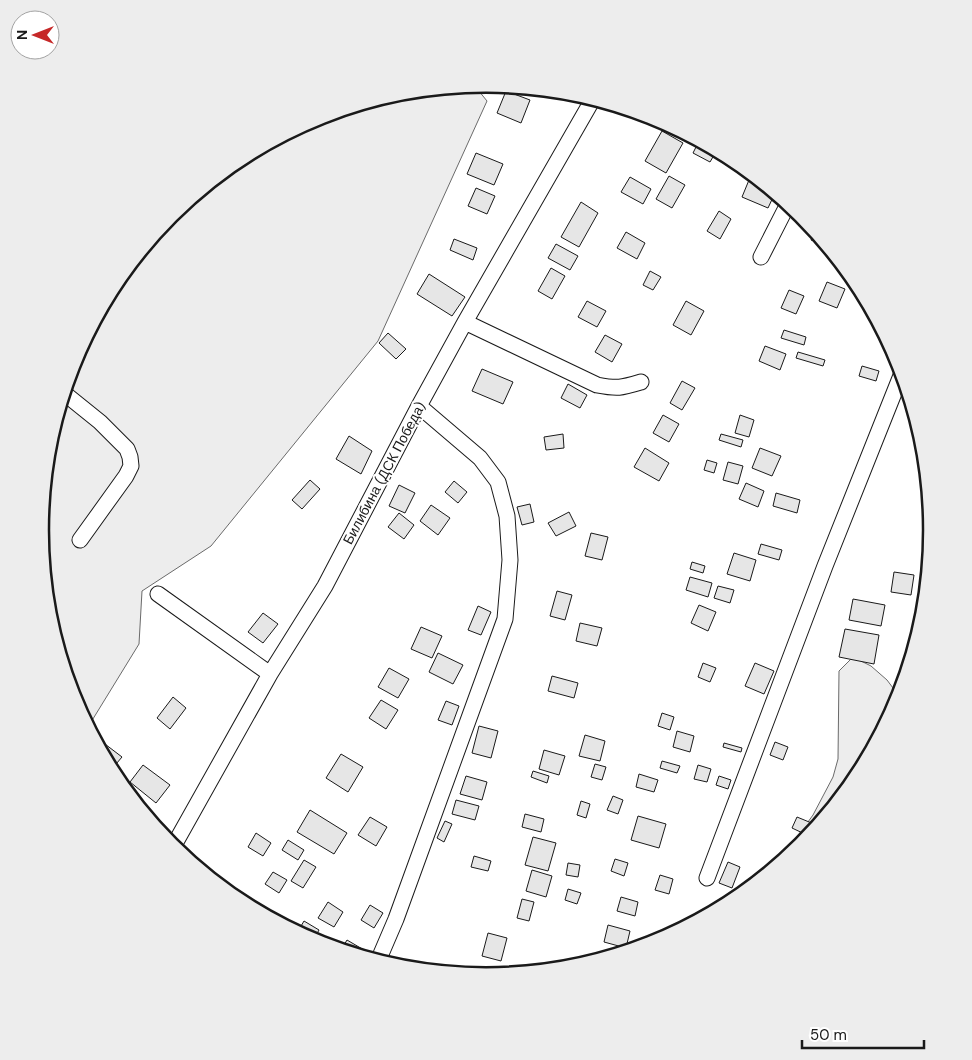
<svg xmlns="http://www.w3.org/2000/svg" width="972" height="1060" viewBox="0 0 972 1060" font-family="'DM Sans',sans-serif">
  <style>
    .built { fill: #ededed; stroke: #6a6a6a }
    .building { fill: #e6e6e6; stroke: #1a1a1a }
    .lines { fill: none; stroke-linecap: round; stroke-linejoin: round }
    .minor-casing { stroke: #1a1a1a; stroke-width: 17 }
    .minor { stroke: #fff; stroke-width: 15 }
    .labels { text-anchor: middle; dominant-baseline: central; stroke-width: 4; stroke-linejoin: round; paint-order: stroke }
    .street-label { font-size: 14px; fill: #1a1a1a; stroke: #fff }
    .rim { fill: none; stroke: #1a1a1a; stroke-width: 2.5 }
  </style>
  <rect width="100%" height="100%" fill="#fff"/>
  <!-- built -->
  <path class="built" d="M474,85L487,101L378,341L211,546L142,591L139,644L88,727L74,700L49,617L40,530L49,443L74,359L115,282L171,214L238,159L316,118L399,93Z
    M853,657L871,666L887,680L899,696L898,701L857,778L801,846L776,866L813,815L833,777L838,759L839,671Z"/>
  <!-- building -->
  <path class="building" d="M506,91L530,100L521,123L497,113Z
    M662,131L683,143L666,173L645,161Z
    M699,141L717,150L710,162L693,153Z
    M476,153L503,164L494,185L467,174Z
    M669,176L685,185L672,208L656,199Z
    M630,177L651,189L643,204L621,192Z
    M749,180L769,188L775,193L768,208L742,197Z
    M476,188L495,196L487,214L468,206Z
    M581,202L598,213L579,247L561,237Z
    M719,211L731,219L720,239L707,231Z
    M815,231L828,247L811,240Z
    M626,232L645,243L637,259L617,248Z
    M454,239L477,248L473,260L450,250Z
    M556,244L578,256L570,270L548,258Z
    M551,268L565,276L552,299L538,291Z
    M650,271L661,277L653,290L643,285Z
    M429,274L465,297L452,316L417,294Z
    M827,282L845,289L837,308L819,301Z
    M789,290L804,296L796,314L781,308Z
    M587,301L606,311L597,327L578,317Z
    M686,301L704,311L691,335L673,325Z
    M784,330L806,337L804,345L781,338Z
    M388,333L406,349L396,359L379,343Z
    M605,335L622,344L612,362L595,352Z
    M765,346L786,354L780,370L759,361Z
    M798,352L825,360L823,366L796,358Z
    M862,366L879,371L876,381L859,376Z
    M482,369L513,382L503,404L472,391Z
    M682,381L695,388L682,410L670,403Z
    M568,384L587,395L580,408L561,398Z
    M663,415L679,424L669,442L653,433Z
    M740,415L754,420L749,437L735,433Z
    M563,434L564,448L546,450L544,437Z
    M721,434L743,440L741,447L719,440Z
    M349,436L372,451L361,474L336,459Z
    M645,448L669,463L659,481L634,467Z
    M760,448L781,456L772,476L752,468Z
    M707,460L717,463L714,473L704,470Z
    M728,462L743,466L738,484L723,480Z
    M310,480L320,489L302,509L292,500Z
    M454,481L467,492L458,503L445,492Z
    M746,483L764,491L758,507L739,499Z
    M399,485L415,493L405,513L389,506Z
    M776,493L800,500L797,513L773,506Z
    M530,504L534,522L522,525L517,507Z
    M431,505L450,518L438,535L420,521Z
    M569,512L576,526L556,536L548,523Z
    M399,513L414,525L404,539L388,527Z
    M931,532L932,533L930,554L923,551Z
    M591,533L608,537L602,560L585,556Z
    M761,544L782,550L779,560L758,554Z
    M734,553L756,560L750,581L727,574Z
    M692,562L705,566L703,573L690,569Z
    M894,572L914,575L911,595L891,592Z
    M690,577L712,583L708,597L686,590Z
    M718,586L734,590L730,603L714,598Z
    M557,591L572,595L565,620L550,616Z
    M853,599L885,605L881,626L849,620Z
    M699,605L716,612L708,631L691,623Z
    M478,606L491,612L481,635L468,630Z
    M263,613L278,624L263,643L248,632Z
    M580,623L602,628L597,646L576,641Z
    M421,627L442,636L432,658L411,649Z
    M845,629L879,635L874,664L839,657Z
    M438,653L463,665L453,684L429,672Z
    M703,663L716,668L710,682L698,677Z
    M755,663L774,671L764,694L745,686Z
    M389,668L409,679L398,698L378,687Z
    M552,676L578,683L574,698L548,691Z
    M173,697L186,708L170,729L157,718Z
    M381,700L398,710L386,729L369,718Z
    M446,701L459,706L452,725L438,720Z
    M662,713L674,717L670,730L658,726Z
    M479,726L498,731L491,758L472,753Z
    M677,731L694,736L690,752L673,747Z
    M585,735L605,741L600,761L579,756Z
    M101,741L122,757L111,770L98,746Z
    M775,742L788,747L783,760L770,755Z
    M724,743L742,748L741,752L723,747Z
    M544,750L565,756L559,775L539,769Z
    M341,754L363,767L348,792L326,778Z
    M662,761L680,766L677,773L660,768Z
    M595,764L606,767L602,780L591,777Z
    M143,765L170,785L156,803L130,782Z
    M698,765L711,769L707,782L694,779Z
    M533,771L549,776L547,783L531,777Z
    M639,774L658,780L654,792L636,787Z
    M466,776L487,782L482,800L460,794Z
    M719,776L731,780L728,789L716,785Z
    M613,796L623,800L618,814L607,810Z
    M456,800L479,806L475,820L452,814Z
    M581,801L590,804L586,818L577,815Z
    M310,810L347,833L334,854L297,832Z
    M525,814L544,819L541,832L522,827Z
    M638,816L666,824L659,848L631,840Z
    M370,817L387,827L376,846L358,835Z
    M797,817L814,824L809,836L792,828Z
    M445,821L452,824L444,842L437,838Z
    M256,833L271,843L263,856L248,847Z
    M533,837L556,843L548,871L525,865Z
    M288,840L304,850L298,860L282,850Z
    M474,856L491,861L488,871L471,867Z
    M615,859L628,863L624,876L611,871Z
    M304,860L316,867L303,888L291,881Z
    M728,862L740,867L732,888L719,883Z
    M568,863L580,865L578,877L566,875Z
    M532,870L552,876L546,897L526,891Z
    M273,872L287,880L279,893L265,884Z
    M660,875L673,879L669,894L655,890Z
    M568,889L581,893L577,904L565,900Z
    M621,897L638,902L635,916L617,911Z
    M522,899L534,902L529,921L517,918Z
    M328,902L343,912L334,927L318,918Z
    M370,905L383,913L374,928L361,920Z
    M304,921L319,930L313,941L297,933Z
    M608,925L630,931L626,948L604,942Z
    M488,933L507,938L501,961L482,956Z
    M347,940L364,950L361,956L341,950Z"/>
  <g class="lines">
    <!-- minor casing -->
    <g class="minor-casing">
      <path id="minor" d="M761,257L788,204
        M465,322L597,385C618,389 621,388 641,382
        M64,393L100,422L127,449L130,457L131,466L126,476L80,540
        M158,594L270,674
        M173,847L270,674L325,586L419,406L465,322L593,99
        M707,878L825,566L902,373
        M378,961L396,919L505,619L510,560L507,516L498,482L480,458L419,406"/>
    </g>
    <!-- minor -->
    <use href="#minor" class="minor"/>
  </g>
  <g class="labels">
    <!-- street labels -->
    <g class="street-label">
      <text transform="translate(384 473) rotate(-62)">Билибина (ДСК Победа)</text>
    </g>
  </g>
  <!-- crop -->
  <path d="M0 0H972V1060H0ZM49 530a437 437 0 1 1 874 0a437 437 0 1 1-874 0Z" fill="#ededed" fill-rule="evenodd"/>
  <path class="rim" d="M49 530a437 437 0 1 1 874 0a437 437 0 1 1-874 0Z"/>
  <!-- north arrow -->
  <g transform="translate(35 35) rotate(270)"><circle r="24" fill="#ffffff" stroke="#a3a3a3"/>
  <path d="M0-4L9 19L0 12L-9 19Z" fill="#c62828"/>
  <text y="-8" font-size="14" font-weight="bold" text-anchor="middle" fill="#1a1a1a">N</text>
  </g>
  <!-- scale -->
  <path d="M802 1040v8h122v-8" fill="none" stroke="#1a1a1a" stroke-width="2.5"/>
  <text x="810" y="1040" font-size="15" fill="#1a1a1a" stroke="#ffffff" stroke-width="4" paint-order="stroke">50 m</text>
</svg>
